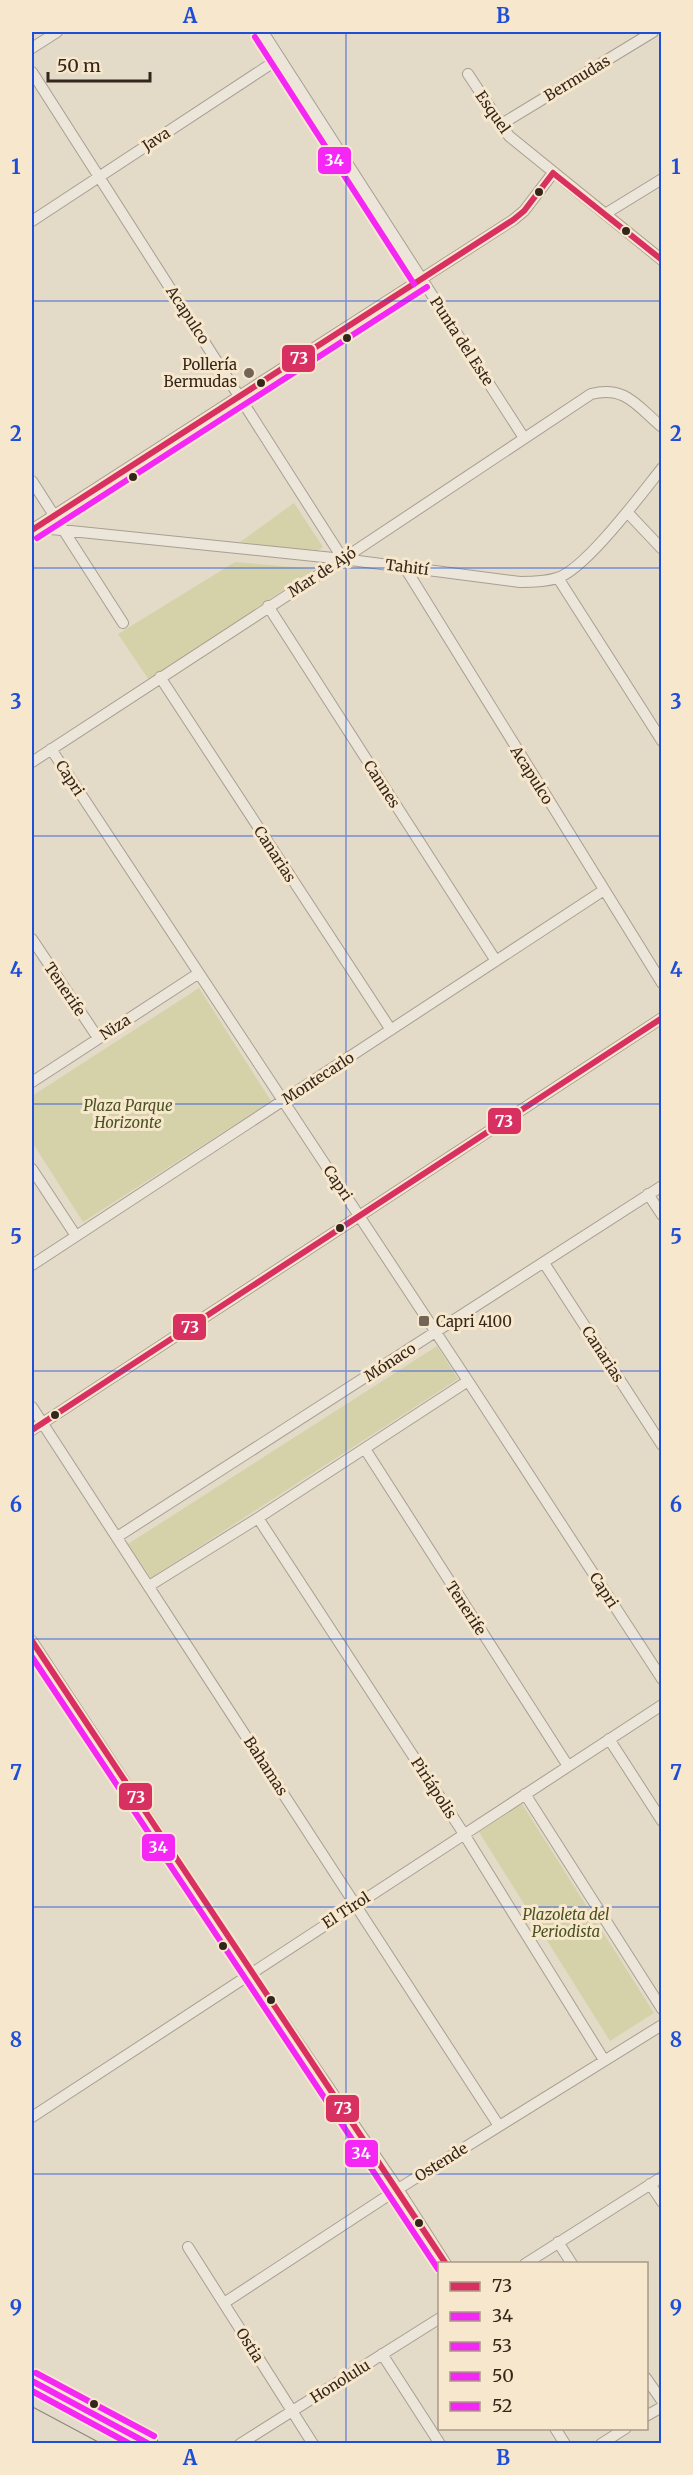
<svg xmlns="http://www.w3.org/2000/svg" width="693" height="2475" viewBox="0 0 693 2475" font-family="Merriweather,serif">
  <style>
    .green { fill: #d5d2aa }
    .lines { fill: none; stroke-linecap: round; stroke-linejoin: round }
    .street-casing { stroke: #a79f92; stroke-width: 12 }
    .primary-casing { stroke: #8d8479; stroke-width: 18 }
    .street { stroke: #ebe5da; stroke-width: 10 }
    .primary { stroke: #e3dacb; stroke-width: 16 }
    .bus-1-casing { stroke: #f6e7cd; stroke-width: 10 }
    .bus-2-casing { stroke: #f6e7cd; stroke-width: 10 }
    .bus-3-casing { stroke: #f6e7cd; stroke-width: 10 }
    .bus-4-casing { stroke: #f6e7cd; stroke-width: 10 }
    .bus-5-casing { stroke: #f6e7cd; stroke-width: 10 }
    .bus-1 { stroke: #d93062; stroke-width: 6 }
    .bus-2 { stroke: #f427f4; stroke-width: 6 }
    .bus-3 { stroke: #f427f4; stroke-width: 6 }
    .bus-4 { stroke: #f427f4; stroke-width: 6 }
    .bus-5 { stroke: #f427f4; stroke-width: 6 }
    .grid { fill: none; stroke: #1d4ed8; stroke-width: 1.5; stroke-opacity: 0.55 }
    .bus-dot { fill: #35261b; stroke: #f6e7cd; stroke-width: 2 }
    .poi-dot { fill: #726558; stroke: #f6e7cd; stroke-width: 2 }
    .labels { text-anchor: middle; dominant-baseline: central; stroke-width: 6; stroke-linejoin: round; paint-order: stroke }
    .street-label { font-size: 15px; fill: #35261b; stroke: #f6e7cd }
    .poi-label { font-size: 15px; fill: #35261b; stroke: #f6e7cd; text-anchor: end }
    .park-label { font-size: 15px; font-style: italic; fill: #495221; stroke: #f6e7cd }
    .line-badge { stroke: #f6e7cd; stroke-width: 2 }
    .badge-label { font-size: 16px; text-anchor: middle; font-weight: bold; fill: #fff }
    .neatline { fill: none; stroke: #1d4ed8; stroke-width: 2 }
    .grid-label { font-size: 20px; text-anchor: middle; font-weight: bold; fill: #1d4ed8 }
  </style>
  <rect width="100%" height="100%" fill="#e3dac8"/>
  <!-- green -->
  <path class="green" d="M294,503L323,547L316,552L240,542Z
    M235,562L315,569L149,680L118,634Z
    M199,988L271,1101L83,1222L32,1142V1096Z
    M437,1346L458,1379L151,1578L128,1544Z
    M522,1804L654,2013L610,2041L479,1832Z"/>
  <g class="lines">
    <!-- street casing -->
    <g class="street-casing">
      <path id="street" d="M263,32L524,438
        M32,48L57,32
        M32,72L343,559
        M468,74L509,136L662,260
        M500,125L653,32
        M605,214L662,179
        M32,221L280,58
        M32,481L123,623
        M627,512L662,549
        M32,527L343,559L520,582C532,582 545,582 557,578C585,570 642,493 662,468
        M36,527L513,220L524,211L553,173
        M404,566L662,983
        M558,578L662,741
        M268,606L496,961
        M160,677L391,1030
        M51,749L468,1381L662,1679
        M32,762L343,559L591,394C625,385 637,406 662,427
        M32,939L98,1038
        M32,1082L199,973
        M32,1169L76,1236
        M648,1194L662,1215
        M544,1263L662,1445
        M32,1265L604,890
        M32,1407L499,2126
        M32,1430L662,1018
        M365,1449L568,1766
        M258,1518L464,1834L604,2060
        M117,1537L662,1186
        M149,1586L258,1518L468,1381
        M32,1641L250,1972L398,2189L446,2264
        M609,1739L662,1821
        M525,1794L662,2009
        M32,2117L662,1705
        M650,2184L662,2202
        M558,2242L572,2264
        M188,2247L313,2444
        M525,2264L662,2177
        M224,2303L398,2189L662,2025
        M382,2354L440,2444
        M646,2378L662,2401
        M646,2416L662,2407
        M555,2428L565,2444
        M240,2444L440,2318
        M601,2444L626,2428"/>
    </g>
    <!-- primary casing -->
    <g class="primary-casing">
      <path id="primary" d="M32,2381L150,2444
        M32,2397L120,2444"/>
    </g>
    <!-- street -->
    <use href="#street" class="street"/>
    <!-- primary -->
    <use href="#primary" class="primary"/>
    <!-- bus-1 casing -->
    <g class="bus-1-casing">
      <path id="bus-1" d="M553,173L662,260
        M32,530L513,220L524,211L553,173
        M32,1430L662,1018
        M32,1641L446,2264"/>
    </g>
    <!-- bus-2 casing -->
    <g class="bus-2-casing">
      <path id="bus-2" d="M255,37L414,284
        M37,538L427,287
        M32,1657L438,2269"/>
    </g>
    <!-- bus-3 casing -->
    <g class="bus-3-casing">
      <path id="bus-3" d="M32,2381L149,2444"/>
    </g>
    <!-- bus-4 casing -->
    <g class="bus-4-casing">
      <path id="bus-4" d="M32,2391L130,2444"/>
    </g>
    <!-- bus-5 casing -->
    <g class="bus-5-casing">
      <path id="bus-5" d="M36,2373L154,2436"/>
    </g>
    <!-- bus-1 -->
    <use href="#bus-1" class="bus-1"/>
    <!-- bus-2 -->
    <use href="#bus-2" class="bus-2"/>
    <!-- bus-3 -->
    <use href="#bus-3" class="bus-3"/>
    <!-- bus-4 -->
    <use href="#bus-4" class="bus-4"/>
    <!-- bus-5 -->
    <use href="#bus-5" class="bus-5"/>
  </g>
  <!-- grid -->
  <path class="grid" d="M346,32V2444M32,301H662M32,568H662M32,836H662M32,1104H662M32,1371H662M32,1639H662M32,1907H662M32,2174H662"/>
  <!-- markers -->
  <g class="bus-dot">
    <circle cx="539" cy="192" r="5"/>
    <circle cx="626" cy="231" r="5"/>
    <circle cx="347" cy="338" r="5"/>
    <circle cx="261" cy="383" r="5"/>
    <circle cx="133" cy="477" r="5"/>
    <circle cx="340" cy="1228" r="5"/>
    <circle cx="55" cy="1415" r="5"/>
    <circle cx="223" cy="1946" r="5"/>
    <circle cx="271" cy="2000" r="5"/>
    <circle cx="419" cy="2223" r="5"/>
    <circle cx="94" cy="2404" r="5"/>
  </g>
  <g class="poi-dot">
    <circle cx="249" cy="373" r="6"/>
    <rect x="418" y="1315" width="12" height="12" rx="3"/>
  </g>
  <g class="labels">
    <!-- street labels -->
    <g class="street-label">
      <text transform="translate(577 78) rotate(-31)">Bermudas</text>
      <text transform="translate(493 112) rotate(55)">Esquel</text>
      <text transform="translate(156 139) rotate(-33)">Java</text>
      <text transform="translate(188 315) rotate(57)">Acapulco</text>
      <text transform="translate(462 341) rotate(57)">Punta del Este</text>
      <text transform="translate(407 567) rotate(7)">Tahití</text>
      <text transform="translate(322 572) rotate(-33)">Mar de Ajó</text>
      <text transform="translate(532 775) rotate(58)">Acapulco</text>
      <text transform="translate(70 778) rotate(57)">Capri</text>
      <text transform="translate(382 784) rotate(57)">Cannes</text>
      <text transform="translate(275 854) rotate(57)">Canarias</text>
      <text transform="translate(65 989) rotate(56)">Tenerife</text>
      <text transform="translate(115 1027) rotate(-33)">Niza</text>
      <text transform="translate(318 1078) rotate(-33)">Montecarlo</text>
      <text transform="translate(338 1183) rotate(56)">Capri</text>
      <text transform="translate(603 1354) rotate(57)">Canarias</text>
      <text transform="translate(390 1362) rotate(-33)">Mónaco</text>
      <text transform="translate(604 1590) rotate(57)">Capri</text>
      <text transform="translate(466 1608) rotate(57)">Tenerife</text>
      <text transform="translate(266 1766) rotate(57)">Bahamas</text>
      <text transform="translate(434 1788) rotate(57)">Piriápolis</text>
      <text transform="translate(346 1910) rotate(-33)">El Tirol</text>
      <text transform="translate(441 2162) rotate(-32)">Ostende</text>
      <text transform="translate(250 2345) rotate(58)">Ostia</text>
      <text transform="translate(340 2381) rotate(-32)">Honolulu</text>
    </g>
    <!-- poi labels -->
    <g class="poi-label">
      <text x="237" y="364">Pollería<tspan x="237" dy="17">Bermudas</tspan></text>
      <text x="436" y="1321" text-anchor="start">Capri 4100</text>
    </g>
    <!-- park labels -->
    <g class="park-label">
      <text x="128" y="1105">Plaza Parque<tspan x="128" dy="17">Horizonte</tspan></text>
      <text x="566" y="1914">Plazoleta del<tspan x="566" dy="17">Periodista</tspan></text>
    </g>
  </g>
  <g class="line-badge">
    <rect x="317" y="146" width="35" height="29" rx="6" fill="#f427f4"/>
    <rect x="281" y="344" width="35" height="29" rx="6" fill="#d93062"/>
    <rect x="487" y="1107" width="35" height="28" rx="6" fill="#d93062"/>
    <rect x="172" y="1313" width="35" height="28" rx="6" fill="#d93062"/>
    <rect x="118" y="1782" width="35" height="29" rx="6" fill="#d93062"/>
    <rect x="141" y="1833" width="35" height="29" rx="6" fill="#f427f4"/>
    <rect x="325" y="2094" width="35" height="29" rx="6" fill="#d93062"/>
    <rect x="344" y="2139" width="35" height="29" rx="6" fill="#f427f4"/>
  </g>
  <g class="badge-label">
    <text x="334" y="166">34</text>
    <text x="299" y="364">73</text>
    <text x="504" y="1127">73</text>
    <text x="190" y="1333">73</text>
    <text x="136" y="1803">73</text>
    <text x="158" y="1853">34</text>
    <text x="343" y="2114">73</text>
    <text x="361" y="2159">34</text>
  </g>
  <!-- border -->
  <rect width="693" height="2475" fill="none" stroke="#f6e7cd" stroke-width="66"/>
  <!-- legend -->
  <rect x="438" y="2262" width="210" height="168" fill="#f6e7cd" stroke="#a99a86" stroke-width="1.5"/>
  <rect x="450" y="2282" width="30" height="9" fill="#d93062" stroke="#a99a86" stroke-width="1.5"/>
  <text x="492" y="2292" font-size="18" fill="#35261b">73</text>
  <rect x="450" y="2312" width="30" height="9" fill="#f427f4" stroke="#a99a86" stroke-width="1.5"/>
  <text x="492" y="2322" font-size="18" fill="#35261b">34</text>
  <rect x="450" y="2342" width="30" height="9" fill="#f427f4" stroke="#a99a86" stroke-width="1.5"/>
  <text x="492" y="2352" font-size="18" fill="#35261b">53</text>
  <rect x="450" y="2372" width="30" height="9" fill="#f427f4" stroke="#a99a86" stroke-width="1.5"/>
  <text x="492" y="2382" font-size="18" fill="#35261b">50</text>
  <rect x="450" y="2402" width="30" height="9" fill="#f427f4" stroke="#a99a86" stroke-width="1.5"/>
  <text x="492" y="2412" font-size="18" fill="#35261b">52</text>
  <!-- scale -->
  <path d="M48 72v9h102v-9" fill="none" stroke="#35261b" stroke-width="3"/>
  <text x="57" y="72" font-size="18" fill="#35261b" stroke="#f6e7cd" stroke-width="4.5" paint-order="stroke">50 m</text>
  <rect x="33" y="33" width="627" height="2409" class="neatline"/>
  <g class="grid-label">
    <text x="190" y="23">A</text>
    <text x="503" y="23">B</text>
    <text x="16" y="174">1</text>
    <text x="676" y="174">1</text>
    <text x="16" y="441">2</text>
    <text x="676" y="441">2</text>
    <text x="16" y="709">3</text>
    <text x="676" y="709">3</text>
    <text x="16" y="977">4</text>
    <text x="676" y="977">4</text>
    <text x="16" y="1244">5</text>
    <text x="676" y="1244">5</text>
    <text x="16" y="1512">6</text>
    <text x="676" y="1512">6</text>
    <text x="16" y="1780">7</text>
    <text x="676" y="1780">7</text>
    <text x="16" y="2047">8</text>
    <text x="676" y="2047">8</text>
    <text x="16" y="2315">9</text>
    <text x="676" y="2315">9</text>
    <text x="190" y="2465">A</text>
    <text x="503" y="2465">B</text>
  </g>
</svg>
